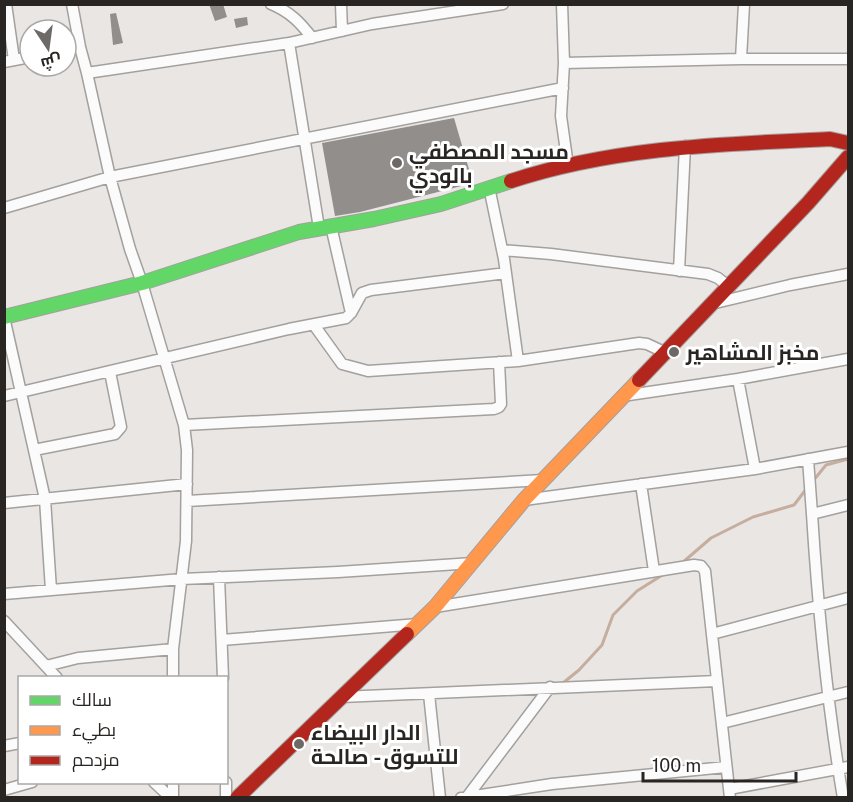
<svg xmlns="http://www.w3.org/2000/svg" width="853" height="802" viewBox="0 0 853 802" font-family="'Public Sans',Cairo,sans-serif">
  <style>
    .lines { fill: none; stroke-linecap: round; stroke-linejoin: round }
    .stream { stroke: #c6ae9f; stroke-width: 3 }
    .building { fill: #918e8c }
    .street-casing { stroke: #a3a09e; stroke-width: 13 }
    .fast-casing { stroke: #a3a09e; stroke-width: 16 }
    .slow-casing { stroke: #a3a09e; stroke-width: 16 }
    .jam-casing { stroke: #a3a09e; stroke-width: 16 }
    .street { stroke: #fcfbfb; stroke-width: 10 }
    .fast { stroke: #63d668; stroke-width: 14 }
    .slow { stroke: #ff974d; stroke-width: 14 }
    .jam { stroke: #b3261e; stroke-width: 14 }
    .poi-dot { fill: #6c6967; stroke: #fff; stroke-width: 2 }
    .labels { text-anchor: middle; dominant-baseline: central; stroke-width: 6; stroke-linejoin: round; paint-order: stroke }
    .poi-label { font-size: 21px; font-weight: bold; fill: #282523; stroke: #fff; text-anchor: start }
  </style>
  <rect width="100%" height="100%" fill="#eae6e4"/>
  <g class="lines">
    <!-- stream -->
    <path class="stream" d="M813,481L826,465L848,459
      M682,563L711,538L753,517L794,505L807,488
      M563,683L579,670L602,645L613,615L637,591L664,574"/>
  </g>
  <!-- building -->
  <path class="building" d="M209,4H223L227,17L215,21Z
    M116,13L123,43L113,45L110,14Z
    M247,17L248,25L236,28L234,19Z
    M454,118L473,183L360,212L335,216L322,143Z"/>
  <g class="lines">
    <!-- street casing -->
    <g class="street-casing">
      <path id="street" d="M6,4L14,60
        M72,4L80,47L87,73L110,177L130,249L142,283L184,425L187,450L186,541L173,649V678
        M271,4C290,12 300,22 312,38
        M341,4L342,31
        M562,4L564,63L741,59H848
        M289,43L319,228
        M66,50L80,47
        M741,59L744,4
        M4,62L30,57
        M564,63L561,116L568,166
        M87,73L289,43L372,24L503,4
        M489,187L504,259L518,361
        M4,208L110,177L563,88
        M331,226L351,313
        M502,250L551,254L708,274L718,278L728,286
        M679,271L685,146
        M711,304L790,285L848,274
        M4,317L45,499L51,590
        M314,325L342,364L368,371L518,361L639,343L647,344L664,352
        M738,379L755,469
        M4,396L289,329L346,318L351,313L362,293L371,290L506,273
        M622,396L738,379L848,359
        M184,425L494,409L499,407L501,404L499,362
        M34,450L115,434L121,427L110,372
        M808,459L812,514
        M641,484L654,571
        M524,500L755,469L848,452
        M187,501L543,480
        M4,503L187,484
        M219,577L223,678
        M4,594L182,579L338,572L473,563
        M435,607L694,565L701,566L705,571L730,798
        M4,621L57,678
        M712,634L848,598
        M222,640L418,624
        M46,666L78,658L173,649
        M429,694L440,798
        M341,697L717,681
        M722,723L848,692
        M4,746L20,743
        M154,782L171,798
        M173,782V798
        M226,782V798
        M729,789L848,767
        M4,790L32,782
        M467,797L550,687
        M461,798L552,784L726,767
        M843,798C827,703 818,609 812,514L848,505"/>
    </g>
    <!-- fast casing -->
    <g class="fast-casing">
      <path id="fast" d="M4,317L142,283L299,232L374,219L441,204L511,181"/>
    </g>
    <!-- slow casing -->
    <g class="slow-casing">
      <path id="slow" d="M407,634L435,607L524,500L639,380"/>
    </g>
    <!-- jam casing -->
    <g class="jam-casing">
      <path id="jam" d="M511,181C614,147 723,144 830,139L848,143
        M639,380L808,203L848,157
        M237,798L407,634"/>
    </g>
    <!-- street -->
    <use href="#street" class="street"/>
    <!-- fast -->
    <use href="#fast" class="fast"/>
    <!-- slow -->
    <use href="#slow" class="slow"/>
    <!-- jam -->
    <use href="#jam" class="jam"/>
  </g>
  <!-- markers -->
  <g class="poi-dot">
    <circle cx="397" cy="163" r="6"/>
    <circle cx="674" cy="352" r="6"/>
    <circle cx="299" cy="744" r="6"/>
  </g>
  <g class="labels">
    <!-- poi labels -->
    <g class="poi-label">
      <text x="409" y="151">مسجد المصطفي<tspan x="409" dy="24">بالودي</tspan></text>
      <text x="686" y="352">مخبز المشاهير</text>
      <text x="311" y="732">الدار البيضاء<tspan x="311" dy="24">للتسوق - صالحة</tspan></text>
    </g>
  </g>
  <!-- border -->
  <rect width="853" height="802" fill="none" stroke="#282523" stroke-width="12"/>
  <!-- legend -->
  <rect x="18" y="676" width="210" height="108" fill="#ffffff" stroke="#a9a8a7" stroke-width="1.5"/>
  <rect x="30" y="696" width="30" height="9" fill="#63d668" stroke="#a9a8a7" stroke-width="1.5"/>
  <text x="72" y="706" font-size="18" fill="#282523">سالك</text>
  <rect x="30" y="726" width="30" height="9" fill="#ff974d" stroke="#a9a8a7" stroke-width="1.5"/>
  <text x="72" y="736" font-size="18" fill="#282523">بطيء</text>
  <rect x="30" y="756" width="30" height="9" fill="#b3261e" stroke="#a9a8a7" stroke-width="1.5"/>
  <text x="72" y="766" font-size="18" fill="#282523">مزدحم</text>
  <!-- north arrow -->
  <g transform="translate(48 48) rotate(167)"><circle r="28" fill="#ffffff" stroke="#a9a8a7" stroke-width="1.5"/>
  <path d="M0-4.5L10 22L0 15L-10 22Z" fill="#6c6967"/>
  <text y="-9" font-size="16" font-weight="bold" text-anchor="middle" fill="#282523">ش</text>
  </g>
  <!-- scale -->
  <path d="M643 772v9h153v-9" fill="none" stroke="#282523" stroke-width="3"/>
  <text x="652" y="772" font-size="18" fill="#282523" stroke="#ffffff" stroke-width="4.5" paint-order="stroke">100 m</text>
</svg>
